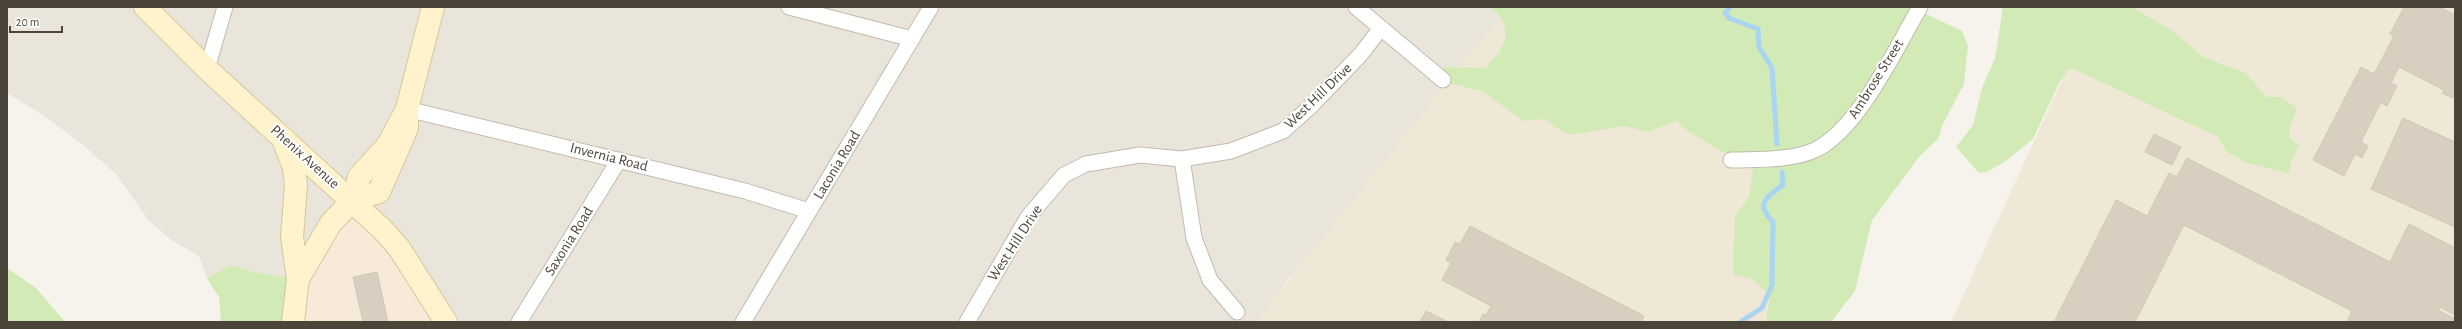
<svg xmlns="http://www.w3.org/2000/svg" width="2462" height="329" viewBox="0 0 2462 329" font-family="'Alegreya Sans',sans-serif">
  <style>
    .residential { fill: #eae5da }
    .commercial { fill: #f7ead8 }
    .education { fill: #efe8d6 }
    .green { fill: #d2eab5 }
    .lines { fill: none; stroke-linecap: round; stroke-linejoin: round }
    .stream { stroke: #a9d4f2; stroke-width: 5 }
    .building { fill: #d8cfc1; stroke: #d3c7b4 }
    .street-casing { stroke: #c2bbae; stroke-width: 17 }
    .secondary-casing { stroke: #d6c79b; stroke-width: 24 }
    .street { stroke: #fff; stroke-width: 15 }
    .secondary { stroke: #fff3cd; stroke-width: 22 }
    .labels { text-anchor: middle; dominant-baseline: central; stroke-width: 4; stroke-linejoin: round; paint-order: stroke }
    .street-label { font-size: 15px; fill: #4b4439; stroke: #fff }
  </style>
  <rect width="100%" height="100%" fill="#f6f3ec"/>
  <!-- residential -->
  <path class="residential" d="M7,7H1490L1504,24L1485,68L1441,67L1448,77V83L1378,184L1289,279L1258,322H451L299,279L259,273L231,265L207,278L199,256L171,240L148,220L117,175L82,144L46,117L7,93Z"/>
  <!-- commercial -->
  <path class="commercial" d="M350,196L451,322H292L299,279Z"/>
  <!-- education -->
  <path class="education" d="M1508,7H1684L1847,275L1833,322H1256Z
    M2092,7H2455V322H1951L2069,65Z"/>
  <!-- green -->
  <path class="green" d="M1490,7H1926L1924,13L1962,31L1968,46L1964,84L1942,126L1939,138L1919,157L1872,220L1855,291L1831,322H1766L1770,295L1752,279L1733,275L1735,216L1749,197L1754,162L1731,157L1688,131L1676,120L1648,132L1625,126L1568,135L1544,119L1524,121L1482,91L1448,83V77L1441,67L1485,68C1496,57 1511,41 1504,24C1502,18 1494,12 1490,7Z
    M2003,7H2132L2171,30L2203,57L2245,73L2267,97H2282L2297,109L2289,128L2290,139L2299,145L2290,164L2289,174L2245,162L2227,152L2218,137L2076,70L2069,69L2059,83L2033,139L2003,163L1986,172L1979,173L1956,147L1973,125L1982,88L1995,58Z
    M231,265L259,273L299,279L292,322H221L219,297L207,278Z
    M7,268L36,288L65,322H7Z"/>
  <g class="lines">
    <!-- stream -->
    <path class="stream" d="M1730,7L1725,13L1729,18L1758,29L1759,47L1772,68L1777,144
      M1740,322L1762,308L1772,285L1773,222C1755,204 1766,197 1783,185L1782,172"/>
  </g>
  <!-- building -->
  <path class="building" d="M2404,7H2440L2455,15V94L2452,98L2442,93L2444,90L2399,67L2391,83L2397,86L2387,106L2381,102L2361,142L2368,146L2362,158L2355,154L2344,176L2313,160L2361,67L2374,74L2394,36L2390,34Z
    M2403,118L2455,142V227L2371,189Z
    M2154,134L2181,147L2172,165L2145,152Z
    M2187,158L2390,262L2409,224L2455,248V315L2440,307L2438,310L2455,319V322H2347L2352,311L2184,225L2135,322H2054L2116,200L2147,216L2169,173L2177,177Z
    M1470,226L1644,316L1641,322H1479L1483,314L1486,315L1491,306L1442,280L1451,263L1446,260L1455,242L1460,244Z
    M377,272L388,322H363L353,277Z
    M1426,311L1448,322H1420Z"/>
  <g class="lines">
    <!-- street casing -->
    <g class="street-casing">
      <path id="street" d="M789,7L912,39
        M1356,7L1443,80
        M207,69L225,7
        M407,109L745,191L809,211
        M1182,159L1194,238L1210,280L1237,312
        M1731,160C1758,159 1790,161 1815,150C1858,130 1896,48 1920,7
        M519,322L619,160
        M743,322L931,7
        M967,322L1028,217L1064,175L1086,164L1140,155L1182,159L1231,151L1283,131L1310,107L1361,54L1381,28"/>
    </g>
    <!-- secondary casing -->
    <g class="secondary-casing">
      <path id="secondary" d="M145,7L207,69L383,230L399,248L446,322
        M283,139L294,168L296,186L292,237L298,279
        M353,200L379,192L407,128V109L433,7
        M293,322L298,279L331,223L353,200L359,177L388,145L407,109"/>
    </g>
    <!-- street -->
    <use href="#street" class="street"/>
    <!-- secondary -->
    <use href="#secondary" class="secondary"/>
  </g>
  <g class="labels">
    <!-- street labels -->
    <g class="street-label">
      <text transform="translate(1876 79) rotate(-58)">Ambrose Street</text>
      <text transform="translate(1318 96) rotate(-44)">West Hill Drive</text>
      <text transform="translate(305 157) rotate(42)">Phenix Avenue</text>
      <text transform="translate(609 157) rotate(14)">Invernia Road</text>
      <text transform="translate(837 165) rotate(-59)">Laconia Road</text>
      <text transform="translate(569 241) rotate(-58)">Saxonia Road</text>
      <text transform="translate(1015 243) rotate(-57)">West Hill Drive</text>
    </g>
  </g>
  <!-- border -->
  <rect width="2462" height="329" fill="none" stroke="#4b4439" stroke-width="16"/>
  <!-- scale -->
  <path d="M10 26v6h52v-6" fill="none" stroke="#4b4439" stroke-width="2"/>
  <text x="16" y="26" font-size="12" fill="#4b4439" stroke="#ffffff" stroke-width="3" paint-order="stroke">20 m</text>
</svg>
